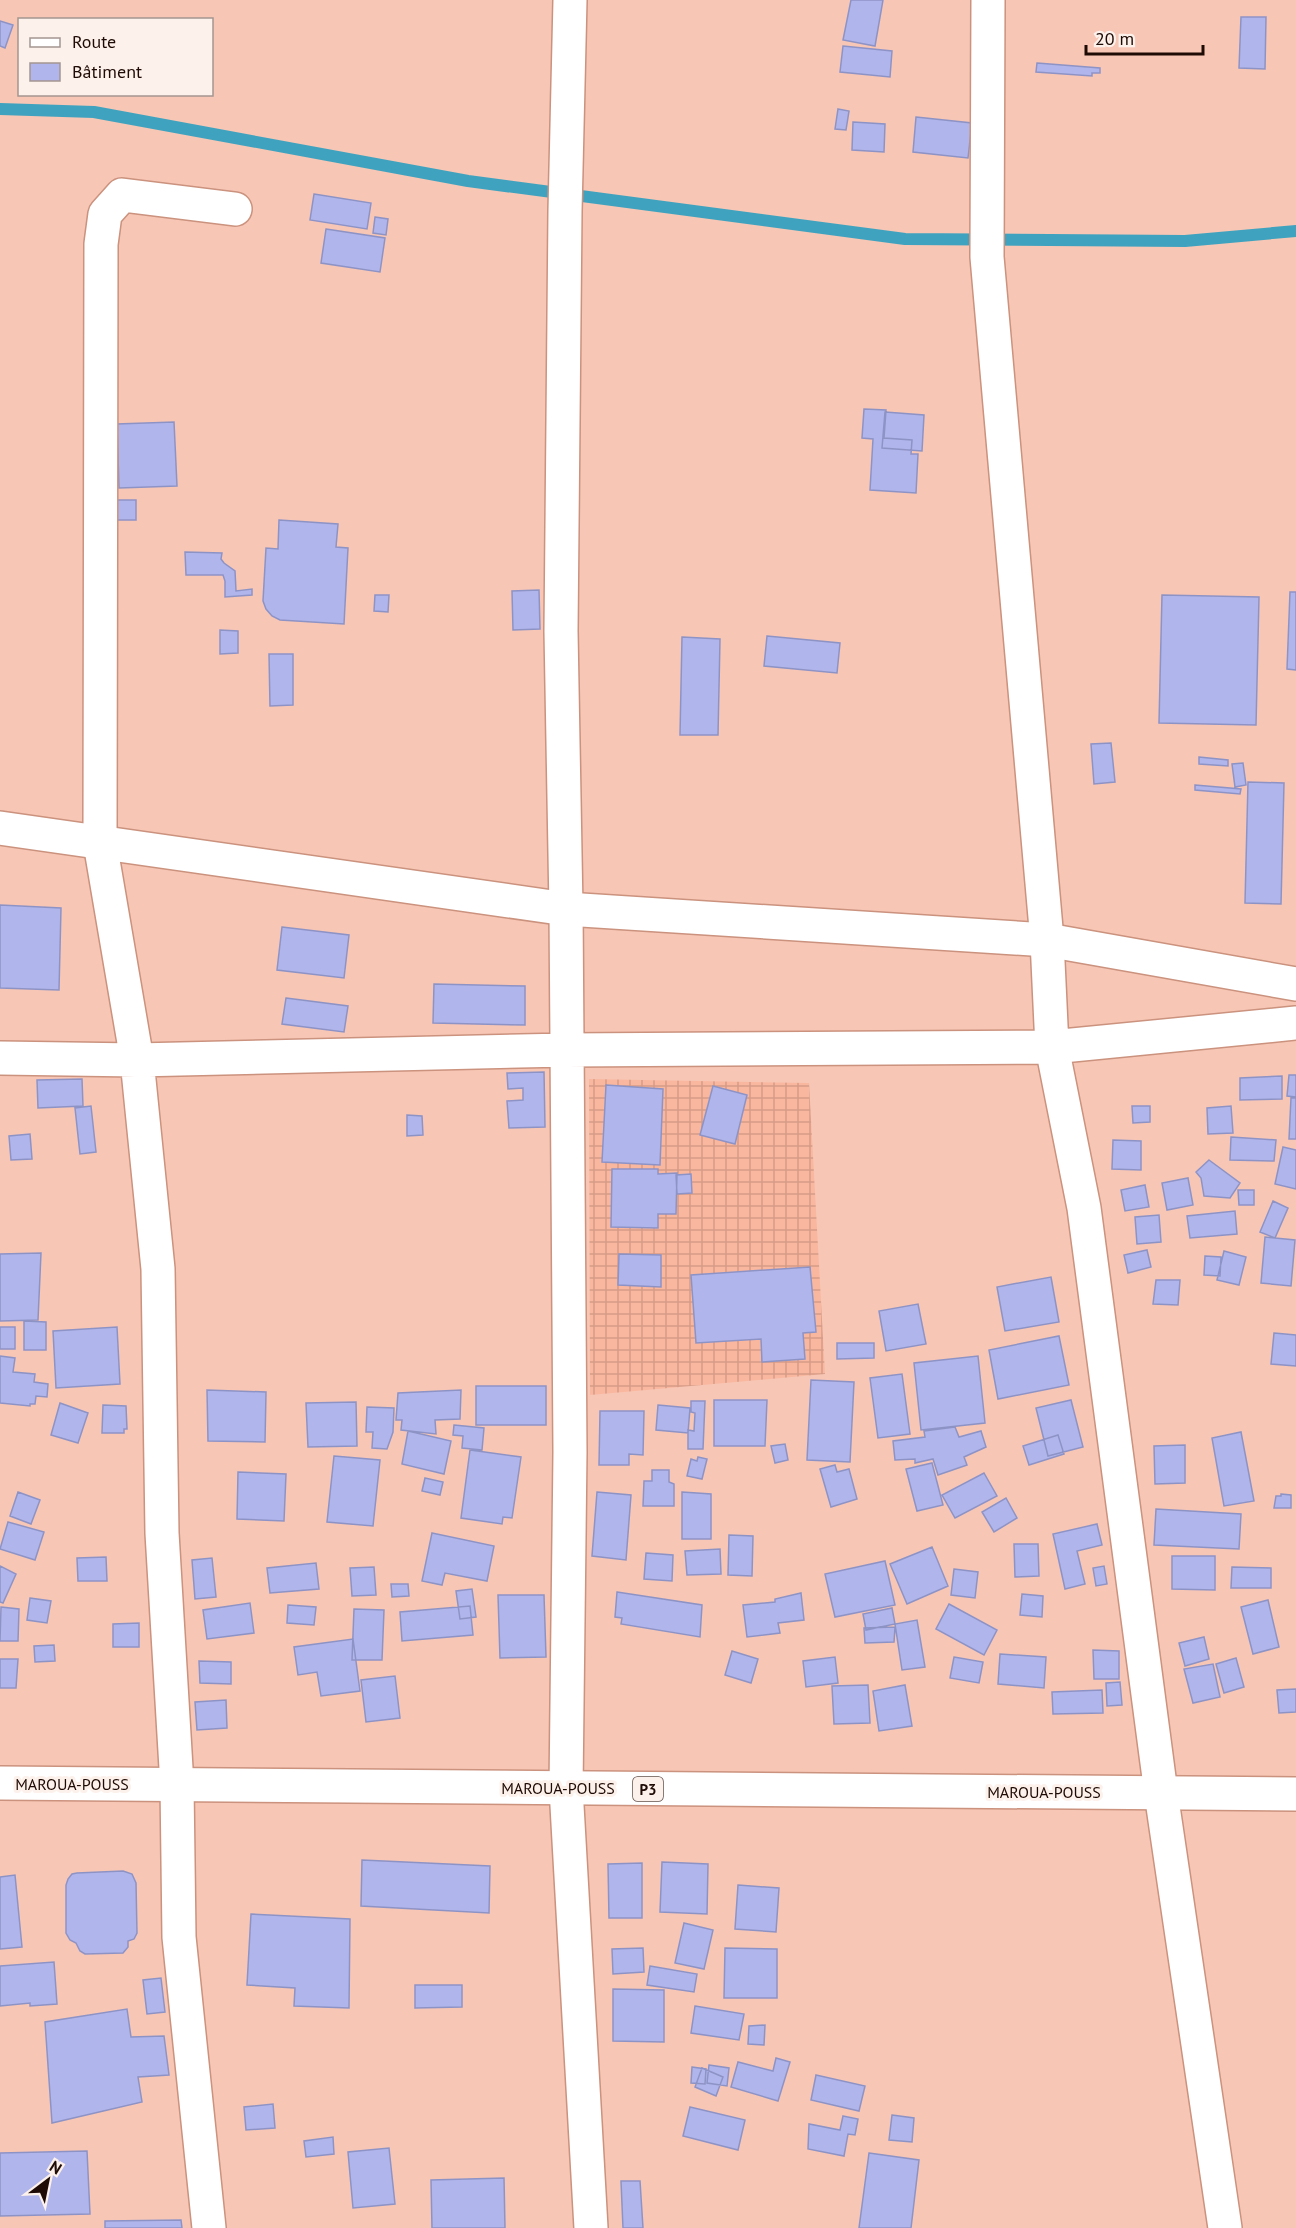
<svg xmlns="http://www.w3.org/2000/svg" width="1296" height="2228" viewBox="0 0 1296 2228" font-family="'PT Sans',sans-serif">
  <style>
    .industrial { fill: url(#industrial-grid) }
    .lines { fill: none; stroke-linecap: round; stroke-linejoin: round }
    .stream { stroke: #3fa3bf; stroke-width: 12 }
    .building { fill: #b0b5eb; stroke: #8e93c6; stroke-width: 1.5 }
    .street-casing { stroke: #cb927e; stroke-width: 36 }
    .secondary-casing { stroke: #cb927e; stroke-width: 36 }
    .primary-casing { stroke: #cb927e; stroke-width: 36 }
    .street { stroke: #fff; stroke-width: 33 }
    .secondary { stroke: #fff; stroke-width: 33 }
    .primary { stroke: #fff; stroke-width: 33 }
    .labels { text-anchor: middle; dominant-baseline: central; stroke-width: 6; stroke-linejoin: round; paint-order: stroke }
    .shield { fill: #fdf1ec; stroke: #62504a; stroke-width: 1.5 }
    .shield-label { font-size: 15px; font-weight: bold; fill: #1f0b05 }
    .street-label { font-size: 16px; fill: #1f0b05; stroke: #fdf1ec }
  </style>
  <defs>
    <pattern id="industrial-grid" width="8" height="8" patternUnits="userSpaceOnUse" patternTransform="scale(1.5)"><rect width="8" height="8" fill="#fab79f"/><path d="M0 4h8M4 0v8" fill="none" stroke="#d69c87"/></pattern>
  </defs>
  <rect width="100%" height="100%" fill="#f7c6b5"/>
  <!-- industrial -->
  <path class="industrial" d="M589,1079L809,1083L825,1374L590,1395Z"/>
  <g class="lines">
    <!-- stream -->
    <path class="stream" d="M0,109L94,112L468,181L905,239L1185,241L1296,231"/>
  </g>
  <!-- building -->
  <path class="building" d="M851,0H883L875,46L843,40Z
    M1241,17H1266L1265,69L1239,68Z
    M0,21L13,25L5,48L0,46Z
    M843,46L892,51L890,77L840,72Z
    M1037,63L1100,68V73H1092V76L1036,72Z
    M838,109L849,111L846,130L835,129Z
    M916,117L972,123L968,158L913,152Z
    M853,122L885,124L884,152L852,150Z
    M314,194L371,203L367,229L310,220Z
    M375,217L388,219L386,235L373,233Z
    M326,229L385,238L380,272L321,263Z
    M864,409L886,410L884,438L912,440L911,454H918L916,493L870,490L873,439L862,438Z
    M885,412L924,415L922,451L882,448Z
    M174,422L177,486L119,488L117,424Z
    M115,500H136V520H115Z
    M279,520L338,524L336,547L348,548L344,624L280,620L272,616L266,609L263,601L266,548L278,549Z
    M185,552L222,553L221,559L224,563L235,571L236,591L252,589V595L225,597V581L223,575H186Z
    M539,590L540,629L513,630L512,591Z
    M1290,592H1296V670L1287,669Z
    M375,595H389L388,612L374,611Z
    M1162,595L1259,597L1256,725L1159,723Z
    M220,630L238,631V653L220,654Z
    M767,636L840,643L837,673L764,666Z
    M682,637L720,639L718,735H680Z
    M269,654H293V705L270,706Z
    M1111,743L1115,782L1094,784L1091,744Z
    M1199,757L1228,760V766L1199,764Z
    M1243,763L1246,785L1235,787L1232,764Z
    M1248,782L1284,783L1281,904L1245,903Z
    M1195,785L1241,789L1240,794L1195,790Z
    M0,905L61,908L59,990L0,988Z
    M282,927L349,935L344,978L277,970Z
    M434,984L525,986V1025L433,1023Z
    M286,998L348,1006L344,1032L282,1024Z
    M544,1072L545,1127L509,1128L507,1101L523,1100V1088L508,1089L507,1073Z
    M1289,1075H1296V1097L1287,1096Z
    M1282,1076V1099L1240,1100V1078Z
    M82,1079L83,1106L38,1108L37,1080Z
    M606,1085L663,1089L660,1165L602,1162Z
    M713,1086L747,1095L735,1144L700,1135Z
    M1291,1098H1296V1139H1289Z
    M91,1106L96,1152L80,1154L75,1108Z
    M1132,1106H1150V1122L1133,1123Z
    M1231,1106L1233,1133L1208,1134L1207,1108Z
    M407,1115L422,1116L423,1135L407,1136Z
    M30,1134L32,1159L11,1160L9,1136Z
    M1231,1137L1276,1140L1274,1161L1230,1160Z
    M1113,1140L1141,1141V1170L1112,1169Z
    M1283,1147L1296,1150V1189L1275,1184Z
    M1209,1160L1240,1183L1230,1198L1204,1196L1201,1178L1196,1172Z
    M612,1169H658V1174L677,1173L676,1214H658V1228L611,1227Z
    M691,1174L692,1193L677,1194L676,1175Z
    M1188,1178L1193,1205L1167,1210L1162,1183Z
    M1145,1185L1149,1207L1125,1211L1121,1190Z
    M1238,1190H1254V1205H1239Z
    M1273,1201L1288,1208L1275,1238L1260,1232Z
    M1235,1211L1237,1234L1190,1238L1187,1216Z
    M1159,1215L1161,1242L1137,1244L1135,1217Z
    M1265,1237L1295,1240L1291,1286L1261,1283Z
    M1147,1250L1151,1267L1128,1273L1124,1255Z
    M1224,1251L1246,1257L1239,1285L1217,1280Z
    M41,1253L38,1320L0,1321V1254Z
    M619,1254L661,1255V1287L618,1285Z
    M1205,1256L1221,1257L1220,1276L1204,1275Z
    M810,1267L816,1332L803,1333L805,1359L762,1362L761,1339L696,1343L691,1275Z
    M1051,1277L1059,1322L1005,1331L997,1287Z
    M1156,1280H1180L1178,1305L1153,1304Z
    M918,1304L926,1344L886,1351L879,1311Z
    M24,1321L46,1322V1350H24Z
    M0,1327H15V1349H0Z
    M117,1327L120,1384L56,1388L53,1331Z
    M1274,1333L1296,1335V1366L1271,1364Z
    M1059,1336L1069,1385L998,1399L989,1350Z
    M837,1343H874V1358L837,1359Z
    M0,1356L15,1358L13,1372L35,1374L34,1382L48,1384L47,1397L36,1396L35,1404H30V1406L0,1403Z
    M978,1356L985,1423L921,1430L914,1363Z
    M902,1374L910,1434L878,1438L870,1378Z
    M811,1380L854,1382L850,1462L807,1460Z
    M476,1386H546V1425H476Z
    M207,1390L266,1392L265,1442L208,1441Z
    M461,1390L460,1419L435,1420L436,1434L401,1430L402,1420H396L398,1393Z
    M714,1400H767L765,1446H714Z
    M1071,1400L1083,1447L1048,1456L1036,1408Z
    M691,1401H705L703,1449H688V1430L694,1431L695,1413L691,1412Z
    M356,1402L357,1446L308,1447L306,1403Z
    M60,1403L88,1413L78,1443L51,1435Z
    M103,1405L126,1406L127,1429H124V1433H102Z
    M658,1405L690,1408L688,1433L656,1430Z
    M367,1407L394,1408L393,1432L387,1449L372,1448L373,1432H366Z
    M600,1411H644L643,1455L629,1454V1465H599Z
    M454,1425L484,1428L482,1450L462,1448L463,1436L453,1435Z
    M955,1427L959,1437L981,1431L986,1447L964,1457L967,1465L938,1475L933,1459L915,1463V1459L895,1460L893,1441L925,1437L924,1431Z
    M408,1431L451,1441L444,1474L402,1464Z
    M1241,1432L1254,1501L1224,1506L1212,1438Z
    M1058,1435L1064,1454L1029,1465L1023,1446Z
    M785,1444L788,1460L775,1463L771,1446Z
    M1185,1445V1483L1155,1484L1154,1446Z
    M470,1450L521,1457L512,1518L503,1517L502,1524L461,1518Z
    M334,1456L380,1460L373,1526L327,1522Z
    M698,1457L707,1459L702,1479L687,1476L691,1459L697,1461Z
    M932,1463L943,1505L917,1511L906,1469Z
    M835,1465L837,1472L849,1469L857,1499L831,1507L820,1469Z
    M652,1470H669V1482L674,1484V1506H643L644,1481H652Z
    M238,1472L286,1474L284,1521L237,1519Z
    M984,1473L997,1496L955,1518L942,1495Z
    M425,1478L443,1482L440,1495L422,1491Z
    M18,1492L40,1500L31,1524L10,1516Z
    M597,1492L631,1495L626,1560L592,1556Z
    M682,1492L711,1494V1539H682Z
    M1281,1494L1291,1495V1508H1274L1276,1496H1281Z
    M1006,1498L1017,1518L994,1532L982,1512Z
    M1156,1509L1241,1514L1239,1549L1154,1545Z
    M8,1522L44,1532L35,1560L0,1549Z
    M1097,1524L1102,1545L1077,1551L1085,1584L1065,1589L1053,1534Z
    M432,1533L494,1546L487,1581L445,1573L442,1585L422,1581Z
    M729,1535L753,1536L752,1576L728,1575Z
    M1014,1544H1038L1039,1576L1015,1577Z
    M932,1547L948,1586L907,1604L890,1564Z
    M720,1549L721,1574L687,1575L685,1551Z
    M646,1553L673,1555L672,1581L644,1579Z
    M1172,1556H1215V1590L1172,1589Z
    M106,1557L107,1581H78L77,1558Z
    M212,1558L216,1597L195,1599L192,1560Z
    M885,1561L895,1605L835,1617L825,1574Z
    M316,1563L319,1589L270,1593L267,1568Z
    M0,1566L16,1574L3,1603L0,1602Z
    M1104,1566L1107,1584L1096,1586L1093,1568Z
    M374,1567L376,1595L352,1596L350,1568Z
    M1232,1567L1271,1568V1588H1231Z
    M954,1569L978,1572L975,1598L951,1595Z
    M391,1584H408L409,1596L392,1597Z
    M472,1589L476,1617L460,1619L456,1591Z
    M617,1592L702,1605L700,1637L621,1624L622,1618L615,1617Z
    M801,1593L804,1620L778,1623L780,1633L747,1637L743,1605L775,1602V1599Z
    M1022,1594L1043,1596L1042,1617L1020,1615Z
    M498,1595H544L546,1657L500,1658Z
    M30,1598L51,1601L47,1623L27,1620Z
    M1268,1600L1279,1647L1253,1654L1241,1607Z
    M250,1603L254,1633L207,1639L203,1610Z
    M949,1604L997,1630L984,1655L936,1629Z
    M288,1605L316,1607L314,1625L287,1623Z
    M470,1606L473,1635L402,1641L400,1612Z
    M1,1607L19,1609L18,1641H0Z
    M892,1608L895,1624L866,1630L863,1614Z
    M354,1609L384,1610L382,1660H352Z
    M917,1620L925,1667L902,1670L895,1624Z
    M139,1623V1647H113V1624Z
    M895,1627L894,1642L865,1643L864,1628Z
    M1204,1637L1209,1659L1185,1666L1179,1643Z
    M353,1639L360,1691L321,1696L317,1672L298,1675L294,1647Z
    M54,1645L55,1661L35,1662L34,1646Z
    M1093,1650L1119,1651V1679H1094Z
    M732,1651L758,1659L751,1683L725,1675Z
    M1000,1654L1046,1657L1044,1688L998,1684Z
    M835,1657L838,1683L806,1687L803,1661Z
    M954,1657L983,1662L979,1683L950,1678Z
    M1236,1658L1244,1687L1224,1693L1216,1664Z
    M0,1659H18L16,1688H0Z
    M199,1661L231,1662V1684L200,1683Z
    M1213,1664L1220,1697L1193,1703L1184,1669Z
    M395,1676L400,1718L366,1722L361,1680Z
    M1120,1682L1122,1705L1107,1706L1106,1683Z
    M868,1685L870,1723L834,1724L832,1686Z
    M905,1685L912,1726L879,1731L873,1691Z
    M1296,1689V1712L1279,1713L1277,1690Z
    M1102,1690L1103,1713L1053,1714L1052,1692Z
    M226,1700L227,1728L197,1730L195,1702Z
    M362,1860L490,1866L489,1913L361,1906Z
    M662,1862L708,1864L707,1914L660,1912Z
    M642,1863V1918H609L608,1864Z
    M123,1871L132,1874L136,1883L137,1933L134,1939L128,1941V1947L123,1953L85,1954L80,1951L76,1943L70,1940L66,1933V1885L68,1879L72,1874L77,1873Z
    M15,1875L22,1947L0,1949V1877Z
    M738,1885L779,1888L776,1932L735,1929Z
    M251,1914L350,1919L349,2008L294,2006L295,1988L247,1985Z
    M684,1923L713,1930L704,1969L675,1963Z
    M643,1948L644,1972L613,1974L612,1949Z
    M725,1948L777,1949V1998H724Z
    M54,1962L57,2004L30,2006V2003L0,2006V1966Z
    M650,1966L697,1974L694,1992L647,1985Z
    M161,1978L165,2012L147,2014L143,1980Z
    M415,1985H462V2007L415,2008Z
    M613,1989L664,1990V2042L613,2041Z
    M695,2006L744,2014L739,2040L691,2033Z
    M127,2009L131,2037L164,2036L169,2075L138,2077L142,2102L52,2123L45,2022Z
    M765,2025L764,2045L748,2044L749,2026Z
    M776,2058L790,2062L778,2101L731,2087L738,2062L773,2071Z
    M709,2065L729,2068L727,2086L707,2083Z
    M692,2067L706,2069L705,2084L691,2083Z
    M702,2068L723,2077L716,2096L695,2087Z
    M816,2075L865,2086L859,2111L811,2100Z
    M273,2104L275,2128L246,2130L244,2107Z
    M690,2107L745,2120L738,2150L683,2136Z
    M892,2115L914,2118L912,2142L889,2140Z
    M843,2116L858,2119L855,2135L848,2134L844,2156L808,2149L809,2124L840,2130Z
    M333,2137L334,2154L306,2157L304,2141Z
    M389,2148L395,2204L353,2208L348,2152Z
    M87,2151L90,2214L0,2216V2153Z
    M869,2153L919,2160L911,2228H859Z
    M504,2178L505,2228H432L431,2180Z
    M621,2181H640L643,2228H623Z
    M181,2220L182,2228H105V2221Z"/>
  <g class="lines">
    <!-- street casing -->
    <g class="street-casing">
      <path id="street" d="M570,0L565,211L561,631L566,909L570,1452L566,1788L591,2228
        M988,0L987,257L1047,940L1052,1047L1084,1208L1161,1793L1225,2228
        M0,1058L137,1060L566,1050L1052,1047L1296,1023
        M209,2228L179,1937L177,1785L162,1533L158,1269L137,1060L100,843L101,244L105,214L122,195L235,209"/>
    </g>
    <!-- secondary casing -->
    <g class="secondary-casing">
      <path id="secondary" d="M0,828L566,909L1047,940L1296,984"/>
    </g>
    <!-- primary casing -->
    <g class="primary-casing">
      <path id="primary" d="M0,1783L1296,1794"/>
    </g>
    <!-- street -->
    <use href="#street" class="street"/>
    <!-- secondary -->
    <use href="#secondary" class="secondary"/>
    <!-- primary -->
    <use href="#primary" class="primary"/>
  </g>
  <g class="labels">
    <!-- shield labels -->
    <rect class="shield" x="633" y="1777" width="30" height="24" rx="4.5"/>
    <g class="shield-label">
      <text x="648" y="1789">P3</text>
    </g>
    <!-- street labels -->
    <g class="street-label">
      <text x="72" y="1784">MAROUA-POUSS</text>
      <text x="558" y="1788">MAROUA-POUSS</text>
      <text x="1044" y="1792">MAROUA-POUSS</text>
    </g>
  </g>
  <!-- legend -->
  <rect x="18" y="18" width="195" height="78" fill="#fdf1ec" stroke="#a49590" stroke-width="1.5"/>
  <rect x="30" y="38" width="30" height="9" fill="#ffffff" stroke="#a49590" stroke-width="1.5"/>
  <text x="72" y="48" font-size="18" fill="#1f0b05">Route</text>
  <rect x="30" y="63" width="30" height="18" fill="#b0b5eb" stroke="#a49590" stroke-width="1.5"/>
  <text x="72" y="78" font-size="18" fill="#1f0b05">Bâtiment</text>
  <!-- north arrow -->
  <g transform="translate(48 2180) rotate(32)" stroke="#fdf1ec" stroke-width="4.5" paint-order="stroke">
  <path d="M0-4.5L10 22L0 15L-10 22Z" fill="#1f0b05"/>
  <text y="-9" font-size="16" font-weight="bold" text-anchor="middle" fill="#1f0b05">N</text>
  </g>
  <!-- scale -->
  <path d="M1086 45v9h117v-9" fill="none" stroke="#1f0b05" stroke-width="3"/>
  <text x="1095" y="45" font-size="18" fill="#1f0b05" stroke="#fdf1ec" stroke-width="4.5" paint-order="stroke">20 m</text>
</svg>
